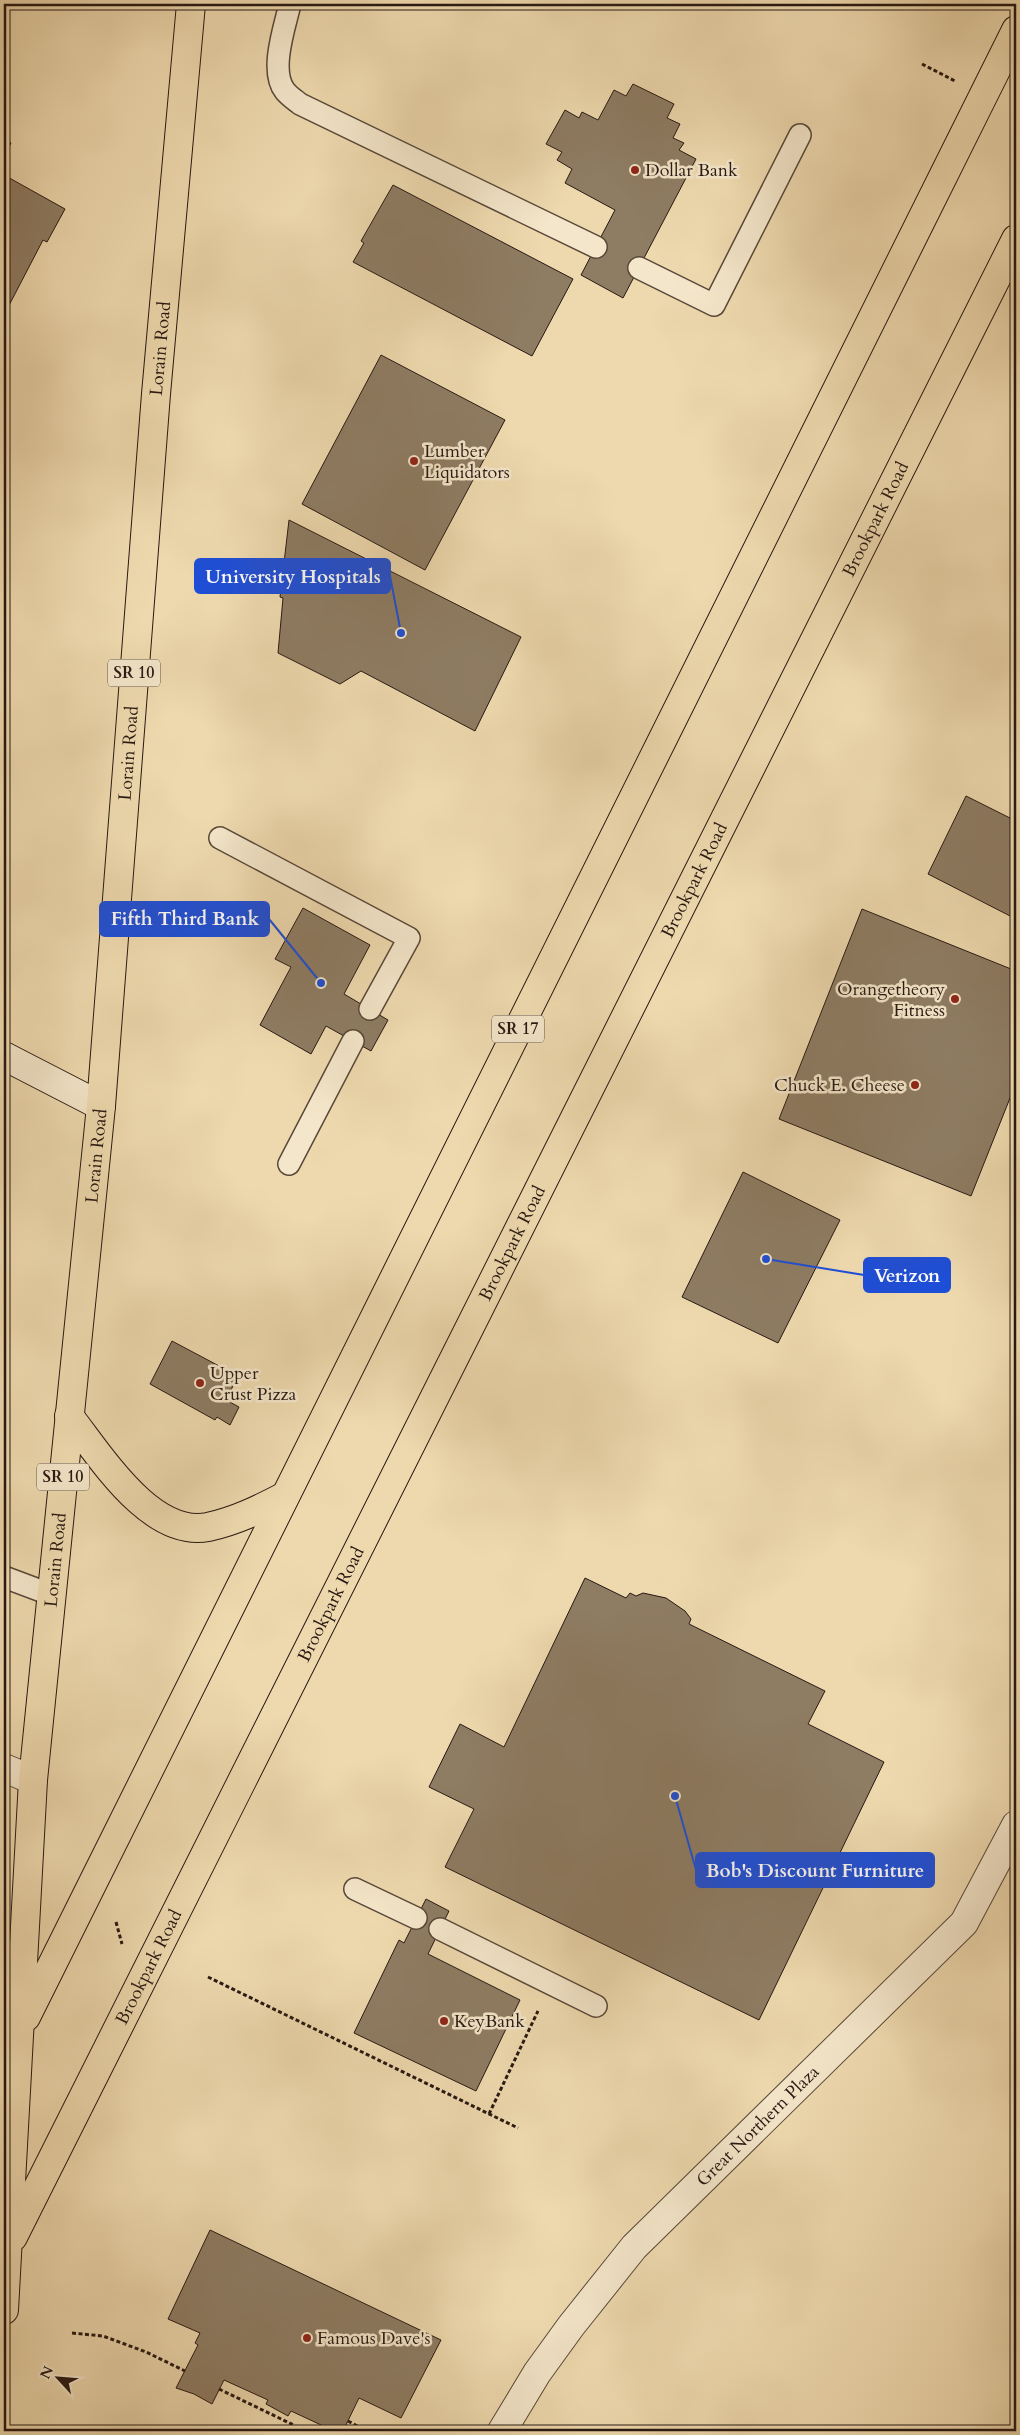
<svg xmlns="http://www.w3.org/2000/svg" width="1020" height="2435" viewBox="0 0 1020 2435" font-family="Cardo,serif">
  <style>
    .building { fill: #8e7c63; stroke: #271812 }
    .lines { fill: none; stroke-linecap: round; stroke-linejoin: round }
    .lane-casing { stroke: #594839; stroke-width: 24 }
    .street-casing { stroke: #594839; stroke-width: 30 }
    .secondary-casing { stroke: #271812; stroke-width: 30 }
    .primary-casing { stroke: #271812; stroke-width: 30 }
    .path { stroke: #271812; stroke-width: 3; stroke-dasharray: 4 2.5; stroke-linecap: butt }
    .lane { stroke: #f4e6ca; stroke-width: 21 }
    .street { stroke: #f4e6ca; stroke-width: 28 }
    .secondary { stroke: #f4e6ca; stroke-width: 28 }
    .primary { stroke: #eed9ae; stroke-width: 28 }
    .poi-dot { fill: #8f2418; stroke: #f4e6ca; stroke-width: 2 }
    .labels { text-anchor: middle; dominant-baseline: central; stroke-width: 5; stroke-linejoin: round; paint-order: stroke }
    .shield { fill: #f4e6ca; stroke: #645649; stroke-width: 1 }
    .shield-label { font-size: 16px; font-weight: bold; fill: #271812 }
    .poi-label { font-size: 18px; fill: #271812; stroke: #f4e6ca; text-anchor: start }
    .street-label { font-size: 18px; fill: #271812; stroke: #f4e6ca }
    .leader { fill: none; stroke: #1d4ed8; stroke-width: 2 }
    .callout-dot { fill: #1d4ed8; stroke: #f4e6ca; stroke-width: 2 }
    .callout { fill: #1d4ed8; stroke: #1d4ed8; stroke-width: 2 }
    .callout-label { font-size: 19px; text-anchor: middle; font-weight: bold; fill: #fff }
  </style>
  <rect width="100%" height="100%" fill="#eed9ae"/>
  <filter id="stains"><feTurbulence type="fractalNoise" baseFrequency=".004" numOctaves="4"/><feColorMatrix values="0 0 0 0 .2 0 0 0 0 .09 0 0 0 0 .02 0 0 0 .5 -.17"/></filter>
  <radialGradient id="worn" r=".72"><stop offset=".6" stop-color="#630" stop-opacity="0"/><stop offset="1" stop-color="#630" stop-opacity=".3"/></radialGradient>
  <!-- building -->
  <path class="building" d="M633,84L674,104L667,118L680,124L673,138L684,143L679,150L696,159L623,298L581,275L615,210L565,183L572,169L557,160L562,152L546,144L565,110L579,118L582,112L598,120L614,90L626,96Z
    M4,139L11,143L4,156Z
    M4,175L65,209L47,242L43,240L4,315Z
    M393,185L573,279L532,356L353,262L364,243L361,241Z
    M381,355L505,420L425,570L302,504Z
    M289,520L521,637L475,731L361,671L340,684L278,653L283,598L280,597Z
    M966,796L1016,821V919L928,874Z
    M303,908L370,945L344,994L388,1020L371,1051L326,1026L311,1054L260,1025L291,967L275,959Z
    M862,909L1016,971V1083L971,1196L779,1119Z
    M743,1172L840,1220L778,1343L682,1297Z
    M172,1341L238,1376L226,1400L239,1407L230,1425L217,1417L215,1420L150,1384Z
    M585,1578L626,1598L630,1593L636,1596L643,1593L666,1598L685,1611L691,1619L689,1624L825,1691L808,1724L884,1762L759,2020L445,1867L474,1809L429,1787L460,1724L504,1747Z
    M426,1899L449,1911L428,1954L520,2000L476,2091L354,2033L399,1940L404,1943Z
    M210,2230L441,2340L401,2418L359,2398L343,2431H334L291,2411L288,2416L266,2404L268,2400L224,2380L212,2404L194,2394L176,2388L198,2345L195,2343L200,2333L168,2319Z"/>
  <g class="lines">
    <!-- lane casing -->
    <g class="lane-casing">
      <path id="lane" d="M290,4C285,26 269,71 285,91C289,96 295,100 300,104L596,247
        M639,268L714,305L800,135
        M220,838L409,938L370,1009
        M289,1164L353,1041
        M4,1577L52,1595
        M355,1889L416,1918
        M440,1929L596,2006"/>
    </g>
    <!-- street casing -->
    <g class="street-casing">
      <g id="street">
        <path d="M4,1768L33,1780"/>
        <path id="s1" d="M502,2431L537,2373L571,2326L634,2247L964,1923L1016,1825"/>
      </g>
    </g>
    <!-- secondary casing -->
    <g class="secondary-casing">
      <path id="secondary" d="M4,1056L101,1106"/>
    </g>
    <!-- primary casing -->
    <g class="primary-casing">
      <g id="primary">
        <path d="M69,1416C100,1455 150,1538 208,1527C236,1521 260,1509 285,1496"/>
        <path d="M26,2017L1016,30"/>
        <path id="s2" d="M13,2237L1016,239"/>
        <path id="s3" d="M4,2310L33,1780L101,1106L156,394L191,4"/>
      </g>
    </g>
    <!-- path -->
    <path class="path" d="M922,64L955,81
      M116,1922L122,1944
      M208,1977L518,2128
      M489,2114L538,2011
      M72,2333L103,2336L146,2352L185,2371
      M219,2389L306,2431
      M348,2421L359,2427L360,2431"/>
    <!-- lane -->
    <use href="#lane" class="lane"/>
    <!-- street -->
    <use href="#street" class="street"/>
    <!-- secondary -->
    <use href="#secondary" class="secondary"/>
    <!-- primary -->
    <use href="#primary" class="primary"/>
  </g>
  <!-- markers -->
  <g class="poi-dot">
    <circle cx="635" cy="170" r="5"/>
    <circle cx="414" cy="461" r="5"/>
    <circle cx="955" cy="999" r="5"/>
    <circle cx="915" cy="1085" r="5"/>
    <circle cx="200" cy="1383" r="5"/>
    <circle cx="444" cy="2021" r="5"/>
    <circle cx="307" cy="2338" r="5"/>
  </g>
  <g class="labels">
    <!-- shield labels -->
    <g class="shield">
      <rect x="108" y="659.5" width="52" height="27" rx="4"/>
      <rect x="492" y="1015.5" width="52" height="27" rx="4"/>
      <rect x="37" y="1463.5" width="52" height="27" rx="4"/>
    </g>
    <g class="shield-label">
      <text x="134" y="673">SR 10</text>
      <text x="518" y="1029">SR 17</text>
      <text x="63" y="1477">SR 10</text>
    </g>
    <!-- poi labels -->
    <g class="poi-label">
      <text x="645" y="170">Dollar Bank</text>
      <text x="424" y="451">Lumber<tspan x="424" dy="21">Liquidators</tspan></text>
      <text x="945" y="989" text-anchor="end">Orangetheory<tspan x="945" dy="21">Fitness</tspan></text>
      <text x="905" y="1085" text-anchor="end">Chuck E. Cheese</text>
      <text x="210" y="1373">Upper<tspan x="210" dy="21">Crust Pizza</tspan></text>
      <text x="454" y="2021">KeyBank</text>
      <text x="317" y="2338">Famous Dave's</text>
    </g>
    <!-- street labels -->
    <g class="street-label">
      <text stroke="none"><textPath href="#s3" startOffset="1968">Lorain Road</textPath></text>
      <text stroke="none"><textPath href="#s2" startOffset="1922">Brookpark Road</textPath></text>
      <text stroke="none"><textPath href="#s3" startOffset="1562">Lorain Road</textPath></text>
      <text stroke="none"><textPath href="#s2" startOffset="1518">Brookpark Road</textPath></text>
      <text stroke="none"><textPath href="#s3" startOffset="1158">Lorain Road</textPath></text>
      <text stroke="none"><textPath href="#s2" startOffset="1112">Brookpark Road</textPath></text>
      <text stroke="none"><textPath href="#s3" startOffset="752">Lorain Road</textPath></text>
      <text stroke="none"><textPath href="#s2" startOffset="708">Brookpark Road</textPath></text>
      <text stroke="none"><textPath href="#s2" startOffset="302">Brookpark Road</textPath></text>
      <text stroke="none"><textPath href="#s1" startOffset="400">Great Northern Plaza</textPath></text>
    </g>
  </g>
  <!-- callouts -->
  <path class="leader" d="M401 633L390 576M321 983L269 919M766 1259L864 1275M675 1796L696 1870"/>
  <g class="callout-dot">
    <circle cx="401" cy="633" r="5"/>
    <circle cx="321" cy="983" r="5"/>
    <circle cx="766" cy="1259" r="5"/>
    <circle cx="675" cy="1796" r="5"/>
  </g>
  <g class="callout">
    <rect x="195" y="559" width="195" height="34" rx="5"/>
    <rect x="100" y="902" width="169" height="34" rx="5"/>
    <rect x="864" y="1258" width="86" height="34" rx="5"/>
    <rect x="696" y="1853" width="238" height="34" rx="5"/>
  </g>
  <g class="callout-label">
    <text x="293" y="583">University Hospitals</text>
    <text x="185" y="925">Fifth Third Bank</text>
    <text x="907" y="1282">Verizon</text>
    <text x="815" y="1877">Bob's Discount Furniture</text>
  </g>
  <!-- margin -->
  <rect width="1020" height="2435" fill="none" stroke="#eed9ae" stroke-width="20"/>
  <rect x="5" y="5" width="1010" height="2425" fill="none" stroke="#271812" stroke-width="2.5"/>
  <rect x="10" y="10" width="1000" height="2415" fill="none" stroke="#271812"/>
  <!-- north arrow -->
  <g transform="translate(58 2378) rotate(296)" stroke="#f4e6ca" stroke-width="4" paint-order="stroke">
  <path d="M0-4L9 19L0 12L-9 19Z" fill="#271812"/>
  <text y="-8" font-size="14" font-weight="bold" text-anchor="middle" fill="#271812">N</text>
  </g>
  <rect width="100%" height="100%" filter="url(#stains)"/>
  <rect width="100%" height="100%" fill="url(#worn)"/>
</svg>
